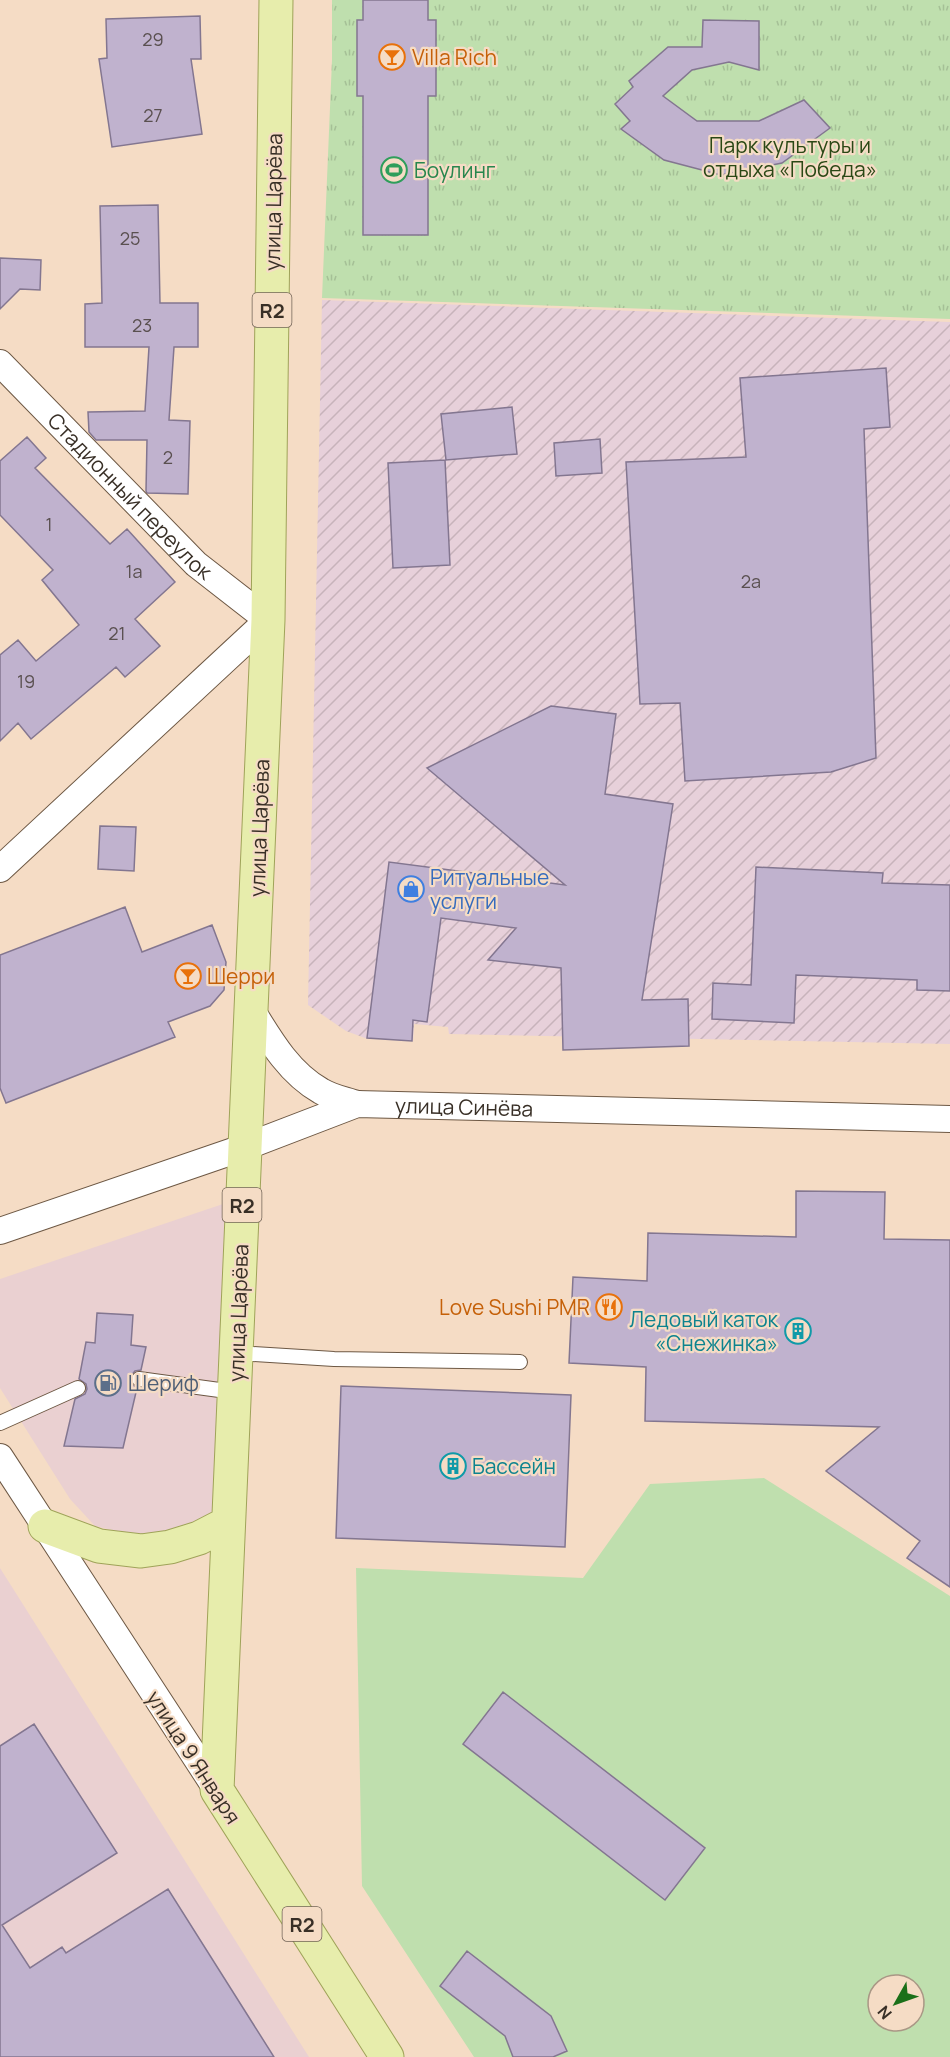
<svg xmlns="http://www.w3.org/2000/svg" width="950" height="2057" viewBox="0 0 950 2057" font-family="Manrope,sans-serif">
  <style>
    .commercial { fill: #ead0d1 }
    .industrial { fill: url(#industrial-furrows) }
    .green { fill: #bfdfae; fill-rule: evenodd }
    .park { fill: url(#park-tufts) }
    .building { fill: #c0b2ce; stroke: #837690; stroke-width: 1.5 }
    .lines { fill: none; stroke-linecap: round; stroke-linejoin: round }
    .service-casing { stroke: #6d5844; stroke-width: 16 }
    .minor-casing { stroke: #6d5844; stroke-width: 28 }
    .primary-casing { stroke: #9fa359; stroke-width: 35 }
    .service { stroke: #fff; stroke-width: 14 }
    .minor { stroke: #fff; stroke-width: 26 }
    .primary { stroke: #e7edac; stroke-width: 33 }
    .labels { text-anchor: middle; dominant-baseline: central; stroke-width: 4.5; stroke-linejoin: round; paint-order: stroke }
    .number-label { font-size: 18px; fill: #5a5050 }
    .shield { fill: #f5dcc5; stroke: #716356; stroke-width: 1.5 }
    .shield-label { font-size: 20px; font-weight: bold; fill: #382f26 }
    .food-label { font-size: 21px; fill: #c56008; stroke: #f5dcc5; text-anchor: start }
    .park-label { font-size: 21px; fill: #2a4815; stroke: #f5dcc5 }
    .leisure-label { font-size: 21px; fill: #27864d; stroke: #f5dcc5; text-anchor: start }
    .street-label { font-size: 21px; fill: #382f26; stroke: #f5dcc5 }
    .shop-label { font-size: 21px; fill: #366cbe; stroke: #f5dcc5; text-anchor: start }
    .culture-label { font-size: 21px; fill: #0d838f; stroke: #f5dcc5; text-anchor: end }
    .service-label { font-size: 21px; fill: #4e5e75; stroke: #f5dcc5; text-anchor: start }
  </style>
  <defs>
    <pattern id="industrial-furrows" width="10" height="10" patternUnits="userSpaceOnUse" patternTransform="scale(1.5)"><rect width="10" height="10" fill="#e7d0da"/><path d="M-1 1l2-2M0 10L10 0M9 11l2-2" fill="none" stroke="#c7b3bb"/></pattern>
    <pattern id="park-tufts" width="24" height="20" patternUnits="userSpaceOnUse" patternTransform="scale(1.5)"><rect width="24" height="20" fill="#bfdfae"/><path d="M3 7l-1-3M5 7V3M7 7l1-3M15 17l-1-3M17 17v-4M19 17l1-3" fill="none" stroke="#a5c096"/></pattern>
  </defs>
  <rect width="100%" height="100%" fill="#f5dcc5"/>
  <!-- commercial -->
  <path class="commercial" d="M226,1203L213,1516L190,1533L142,1537L95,1526L70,1499L0,1388V1279Z
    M0,1568L309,2057H0Z"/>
  <!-- industrial -->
  <path class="industrial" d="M322,300L950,322V1044L449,1034L448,1027L414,1024L413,1041L365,1038L346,1031L308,1005Z"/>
  <!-- green -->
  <path class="green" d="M764,1478L950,1596V2057H474L362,1886L356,1568L583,1578L650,1484ZM878,1985H914V2021H878Z"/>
  <!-- park -->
  <path class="park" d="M332,0H950V319L322,298L332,60Z"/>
  <!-- building -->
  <path class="building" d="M363,0H428V20H436V96H428V235H363V96H357V20H363Z
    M200,16L201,59H191L202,134L112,147L99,59L107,58L106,19Z
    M703,20L759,21V70L729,62L692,70L663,96L697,121H759L804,100L830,128L782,163L721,175L664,160L621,129L630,121L615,104L633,87L629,81L668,47H702Z
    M158,205L160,303H198V347H174L169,420L190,421L188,494L147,493L146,491L147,440H96L89,432L88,412L145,411L149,347H85V304L102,303L100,206Z
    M0,258L41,260L40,290L20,289L0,309Z
    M886,368L890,427L864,429L876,758L831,772L685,781L680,703L640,704L626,462L746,457L740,378Z
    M512,407L517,454L446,460L441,414Z
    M27,437L46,458L35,468L110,544L127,529L175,582L135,619L160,646L125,677L116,667L31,739L18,723L0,741V655L18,640L36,661L79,625L42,580L53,570L0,515V461Z
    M600,439L602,473L556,476L554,443Z
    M445,460L450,565L393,568L388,463Z
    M551,706L616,714L605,794L673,804L642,1000L688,999L689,1046L563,1050L561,968L488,960L516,928L441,918L427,1022L413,1020L412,1041L367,1038L389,862L565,885L427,768Z
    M100,826L136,827L134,871L98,869Z
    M756,867L883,873L882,883L950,885V991L917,990V980L796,975L794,1023L712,1019L713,983L751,985Z
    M125,907L142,952L212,925L226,962L224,990L210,1006L168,1022L175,1037L6,1103L0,1088V955Z
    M796,1191L885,1192L884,1239L950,1240V1587L907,1558L920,1541L826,1471L879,1427L645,1421L646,1367L569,1363L573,1277L647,1281L648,1233L796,1237Z
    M97,1313L133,1315L131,1345L146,1347L141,1370L135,1371L130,1377L131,1383L137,1388L123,1448L64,1446L75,1399L85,1394L87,1389L86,1384L79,1379L86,1342L95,1343Z
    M341,1386L571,1395L565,1547L336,1538Z
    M503,1692L705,1848L665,1900L463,1744Z
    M34,1724L117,1853L2,1925L30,1968L62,1947L66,1953L168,1889L274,2057H0V1746Z
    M467,1951L551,2016L567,2051L553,2057H513L505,2036L440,1986Z"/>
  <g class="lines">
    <!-- service casing -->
    <g class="service-casing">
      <path id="service" d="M236,1353L334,1359L520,1362
        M139,1379L234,1392
        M0,1423L78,1388"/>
    </g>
    <!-- minor casing -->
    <g class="minor-casing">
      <g id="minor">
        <path id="s1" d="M0,363L196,564L268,620L0,869"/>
        <path d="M251,1009C270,1040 289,1073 321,1091C332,1098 346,1100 357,1104"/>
        <path id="s2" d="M0,1231L245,1147L357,1104L950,1119"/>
        <path d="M0,1457L217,1790"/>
      </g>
    </g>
    <!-- primary casing -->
    <g class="primary-casing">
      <path id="primary" d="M276,0L268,620L217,1790L387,2057
        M45,1526L99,1546L141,1551L170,1547L199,1538L228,1523"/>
    </g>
    <!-- service -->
    <use href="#service" class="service"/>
    <!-- minor -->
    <use href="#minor" class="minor"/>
    <!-- primary -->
    <use href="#primary" class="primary"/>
  </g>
  <!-- icons -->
  <defs>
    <g id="bar-ring" transform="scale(1.35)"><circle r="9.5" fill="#f5dcc5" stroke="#e8710a" stroke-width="1.5"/><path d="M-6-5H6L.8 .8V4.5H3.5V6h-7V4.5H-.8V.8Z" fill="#e8710a"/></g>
    <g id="stadium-ring" transform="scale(1.35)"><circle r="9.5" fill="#f5dcc5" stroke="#2e9e5b" stroke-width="1.5"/><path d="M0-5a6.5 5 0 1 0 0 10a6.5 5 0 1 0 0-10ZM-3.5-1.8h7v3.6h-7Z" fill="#2e9e5b"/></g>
    <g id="shop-ring" transform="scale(1.35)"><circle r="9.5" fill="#f5dcc5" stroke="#3f7fe0" stroke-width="1.5"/><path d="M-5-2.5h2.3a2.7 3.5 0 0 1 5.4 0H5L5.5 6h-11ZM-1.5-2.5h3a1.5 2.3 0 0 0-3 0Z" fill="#3f7fe0"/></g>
    <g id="restaurant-ring" transform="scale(1.35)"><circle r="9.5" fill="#f5dcc5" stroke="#e8710a" stroke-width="1.5"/><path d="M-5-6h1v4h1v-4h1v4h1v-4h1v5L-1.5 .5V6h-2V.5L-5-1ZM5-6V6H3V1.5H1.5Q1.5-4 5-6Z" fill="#e8710a"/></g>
    <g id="building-ring" transform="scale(1.35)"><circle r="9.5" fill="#f5dcc5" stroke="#0f9aa8" stroke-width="1.5"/><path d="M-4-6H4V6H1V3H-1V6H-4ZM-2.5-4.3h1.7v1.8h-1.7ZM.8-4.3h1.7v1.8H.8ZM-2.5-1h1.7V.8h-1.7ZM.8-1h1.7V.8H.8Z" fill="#0f9aa8"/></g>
    <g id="fuel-ring" transform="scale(1.35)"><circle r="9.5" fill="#f5dcc5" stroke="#5c6f8a" stroke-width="1.5"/><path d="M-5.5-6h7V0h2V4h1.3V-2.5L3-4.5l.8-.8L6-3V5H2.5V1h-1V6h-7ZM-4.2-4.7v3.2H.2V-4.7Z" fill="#5c6f8a"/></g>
  </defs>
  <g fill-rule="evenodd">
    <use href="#bar-ring" x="392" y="57"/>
    <use href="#stadium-ring" x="394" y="170"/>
    <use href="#shop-ring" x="411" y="889"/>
    <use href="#bar-ring" x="188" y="976"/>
    <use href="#restaurant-ring" x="609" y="1307"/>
    <use href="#building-ring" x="798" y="1331"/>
    <use href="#fuel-ring" x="108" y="1383"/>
    <use href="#building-ring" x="453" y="1466"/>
  </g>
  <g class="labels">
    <!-- number labels -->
    <g class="number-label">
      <text x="153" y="39">29</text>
      <text x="153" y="115">27</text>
      <text x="130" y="238">25</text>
      <text x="142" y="325">23</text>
      <text x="168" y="457">2</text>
      <text x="49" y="524">1</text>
      <text x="134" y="571">1а</text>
      <text x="751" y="581">2а</text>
      <text x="117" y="633">21</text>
      <text x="26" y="681">19</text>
    </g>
    <!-- shield labels -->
    <g class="shield">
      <rect x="252.5" y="293" width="39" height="34" rx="4.5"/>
      <rect x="222.5" y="1188" width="39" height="34" rx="4.5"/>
      <rect x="282.5" y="1907" width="39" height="34" rx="4.5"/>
    </g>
    <g class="shield-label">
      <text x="272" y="310">R2</text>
      <text x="242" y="1205">R2</text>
      <text x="302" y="1924">R2</text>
    </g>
    <!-- food labels -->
    <g class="food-label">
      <text x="412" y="57">Villa Rich</text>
      <text x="207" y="976">Шерри</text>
      <text x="590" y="1307" text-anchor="end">Love Sushi PMR</text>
    </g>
    <!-- park labels -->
    <g class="park-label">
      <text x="790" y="145">Парк культуры и<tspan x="790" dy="24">отдыха «Победа»</tspan></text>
    </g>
    <!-- leisure labels -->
    <g class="leisure-label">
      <text x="414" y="170">Боулинг</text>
    </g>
    <!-- street labels -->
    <g class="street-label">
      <text transform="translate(273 202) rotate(-89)">улица Царёва</text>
      <text stroke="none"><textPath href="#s1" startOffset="186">Стадионный переулок</textPath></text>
      <text transform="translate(259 828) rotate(-88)">улица Царёва</text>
      <text stroke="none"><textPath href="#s2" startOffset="486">улица Синёва</textPath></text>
      <text transform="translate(238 1313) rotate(-88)">улица Царёва</text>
      <text transform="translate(194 1757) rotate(57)">улица 9 Января</text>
    </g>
    <!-- shop labels -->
    <g class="shop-label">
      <text x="430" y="877">Ритуальные<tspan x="430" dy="24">услуги</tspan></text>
    </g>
    <!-- culture labels -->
    <g class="culture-label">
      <text x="778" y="1319">Ледовый каток<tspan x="778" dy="24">«Снежинка»</tspan></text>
      <text x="472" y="1466" text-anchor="start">Бассейн</text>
    </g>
    <!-- service labels -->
    <g class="service-label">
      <text x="128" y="1383">Шериф</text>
    </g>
  </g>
  <!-- north arrow -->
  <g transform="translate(896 2003) rotate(230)"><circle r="28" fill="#f5dcc5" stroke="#a99785" stroke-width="1.5"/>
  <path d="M0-4.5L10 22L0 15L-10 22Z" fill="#1b7019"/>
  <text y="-9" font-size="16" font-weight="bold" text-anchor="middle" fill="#382f26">N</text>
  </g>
</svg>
